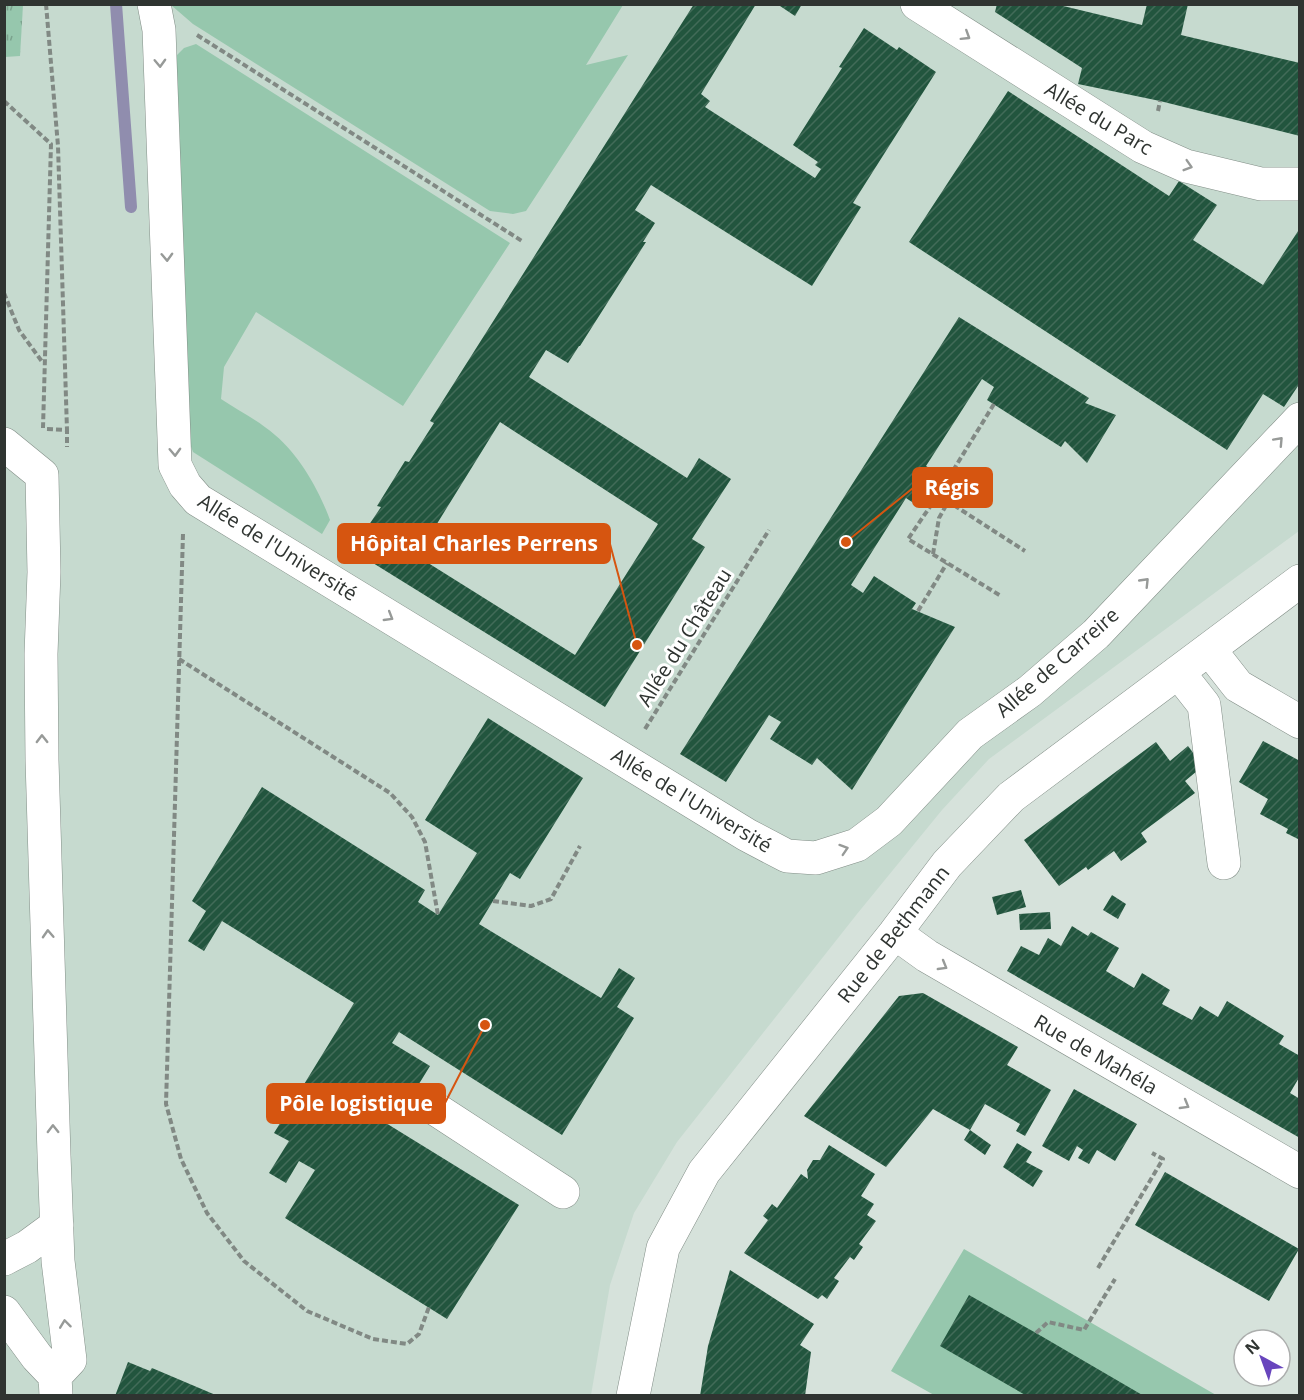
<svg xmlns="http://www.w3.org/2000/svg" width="1304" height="1400" viewBox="0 0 1304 1400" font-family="'Open Sans',sans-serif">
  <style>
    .built { fill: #c6dacf }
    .grass { fill: url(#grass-tufts) }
    .garden { fill: #96c7ad }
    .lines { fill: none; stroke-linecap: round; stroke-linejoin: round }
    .stream { stroke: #908dae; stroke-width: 12 }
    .building { fill: url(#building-hatch); fill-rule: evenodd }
    .minor-casing { stroke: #828e87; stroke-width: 34 }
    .path { stroke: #818984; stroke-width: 4; stroke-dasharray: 6 3; stroke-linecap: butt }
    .minor { stroke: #fff; stroke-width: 33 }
    .oneway { stroke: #979a98 }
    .labels { text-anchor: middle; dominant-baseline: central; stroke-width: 6; stroke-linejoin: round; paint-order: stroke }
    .street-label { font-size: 20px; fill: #2f3431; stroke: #fff }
    .leader { fill: none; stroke: #d65510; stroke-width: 2 }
    .callout-dot { fill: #d65510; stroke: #fff; stroke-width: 2 }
    .callout { fill: #d65510; stroke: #d65510; stroke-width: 2 }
    .callout-label { font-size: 21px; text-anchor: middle; font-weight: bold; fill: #fff }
  </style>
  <defs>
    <pattern id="grass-tufts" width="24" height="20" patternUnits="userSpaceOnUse" patternTransform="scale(1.5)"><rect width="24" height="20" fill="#96c7ad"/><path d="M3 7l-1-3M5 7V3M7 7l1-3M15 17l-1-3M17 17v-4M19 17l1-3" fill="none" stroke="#7ba28d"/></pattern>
    <pattern id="building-hatch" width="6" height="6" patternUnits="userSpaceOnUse" patternTransform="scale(1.5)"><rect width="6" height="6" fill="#22553e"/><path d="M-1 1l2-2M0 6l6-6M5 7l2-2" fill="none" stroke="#426b58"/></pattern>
  </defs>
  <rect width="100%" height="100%" fill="#d6e2db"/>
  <!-- built -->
  <path class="built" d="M5,5H1299V531L989,759L942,810L857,914L677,1142L634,1213L610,1285L591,1395L5,1396Z"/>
  <!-- grass -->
  <path class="grass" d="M5,4L23,5L20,56L5,57Z"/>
  <!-- garden -->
  <path class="garden" d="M171,5H623L586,65L628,55L526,211L513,214L490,211L193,24Z
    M196,44L510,243L403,406L256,312L224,367L221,399C239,411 259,421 275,435C300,456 319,490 330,520L322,534L193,452L188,438L174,58L184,48Z
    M964,1249L1216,1395H934L891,1371Z"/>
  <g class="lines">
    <!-- stream -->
    <path class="stream" d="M116,4L131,207"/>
  </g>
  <!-- building -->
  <path class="building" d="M694,4H756L701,94L710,101L705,107L815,178L821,169L815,165L818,162L793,145L842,68L839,67L864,28L897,50L899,47L936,72L853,203L861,207L812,286L651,185L635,210L655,223L643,242H646L580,346H579L568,363L546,350L529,377L687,478L699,458L731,479L692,539L705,547L605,707L352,550L381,507L377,506L405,461L409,462L434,423L430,421ZM500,422L658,524L575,655L417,556Z
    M777,4H802L795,16Z
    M997,4H1055L1142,25L1147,4H1188L1181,35L1300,63V136L1160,101L1078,84L1082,68L995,12Z
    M1008,91L1169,196L1179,181L1217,205L1193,240L1263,285L1300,228V383L1284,407L1263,394L1227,450L909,242Z
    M959,317L1089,398L1085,403L1116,415L1087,463L1065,441L1061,447L987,400L994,387L982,379L926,466L941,475L921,508L906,498L851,585L863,593L874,576L916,603L912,609L955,627L852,790L817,758L812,765L770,739L781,722L769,715L726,782L680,754Z
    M488,718L583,778L520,879L510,873L479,924L601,998L619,968L635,978L617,1007L634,1018L562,1135L399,1032L392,1043L430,1066L398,1118L360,1094L355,1104L519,1205L447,1319L285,1218L315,1170L299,1161L286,1183L269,1173L289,1141L274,1133L354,1003L222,921L204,951L188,941L206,911L192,901L262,787L425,890L418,902L438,915L477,853L425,820Z
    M1263,741L1300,761V840L1286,833L1288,829L1260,814L1268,799L1239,782Z
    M1156,742L1170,761L1188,746L1203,766L1185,781L1195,793L1141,833L1147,842L1121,861L1114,851L1088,870L1086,867L1059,886L1024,840Z
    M1021,890L1026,907L997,915L992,897Z
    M1112,895L1126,904L1118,919L1103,910Z
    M1050,912L1051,929L1020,930L1019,914Z
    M1072,926L1088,936L1091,932L1119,948L1106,971L1134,988L1142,973L1170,990L1162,1004L1192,1020L1200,1006L1218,1017L1227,1001L1284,1036L1279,1044L1300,1056V1076L1290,1093L1300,1099V1138L1007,971L1021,946L1039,955L1048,938L1061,946Z
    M923,993L1018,1047L1007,1065L1051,1090L1025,1136L1016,1131L1020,1124L985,1104L970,1130L933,1109L886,1167L804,1116L899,996Z
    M1074,1089L1137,1124L1115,1161L1097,1150L1089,1164L1078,1158L1083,1150L1077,1146L1069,1161L1042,1146Z
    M970,1130L991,1145L985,1155L964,1140Z
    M1017,1143L1032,1152L1026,1162L1043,1171L1033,1187L1003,1167Z
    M829,1145L875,1174L861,1196L874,1204L867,1215L876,1221L859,1244L863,1247L854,1260L850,1257L834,1278L839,1281L827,1299L822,1295L818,1299L744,1253L768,1220L763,1216L772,1204L777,1208L801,1174L808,1179L807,1170L813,1160H820Z
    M1165,1172L1299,1249L1269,1301L1135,1225Z
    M730,1270L814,1324L800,1345L811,1352L805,1396H700L708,1346Z
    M969,1295L1036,1333L1144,1396H1027L940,1346Z
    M128,1362L150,1371L152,1368L218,1396H115Z"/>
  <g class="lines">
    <!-- minor casing -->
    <g class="minor-casing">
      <path id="minor" d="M154,4L159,30L175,465L185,485L198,500L747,835L787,856L816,858L857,845L889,821L970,734L1030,691L1096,634L1300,419
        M917,4L1143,147L1186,166L1261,184H1300
        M4,444L42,475L44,572L41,654L42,760L54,1155L58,1261L70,1360L55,1376
        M1209,649L1238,686L1300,722
        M1178,672L1204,705L1224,863
        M895,933L927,956L1300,1172
        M434,1108L563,1192
        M4,1259L27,1247L57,1225
        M4,1312L37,1357L55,1376L56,1396
        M633,1396L663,1248L704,1172L895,933L947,864L1011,797L1300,581"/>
    </g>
    <!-- path -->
    <path class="path" d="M46,4L58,146L67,430
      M197,35L522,241
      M4,101L51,144L43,428
      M1158,111L1160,101
      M4,293L19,330L43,363
      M994,404L938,495L1025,551
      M47,429L67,430V447
      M931,492L938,495L908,539L1001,596
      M183,534L166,1104L181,1159L207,1213L244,1261L307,1311L373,1339L407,1344L419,1334L429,1307
      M933,554L939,518L948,502
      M918,611L947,563
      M179,659L390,793L412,817L425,842L438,915
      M645,729L769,530
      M493,901L531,906L551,899L580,846
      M1098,1268L1163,1159L1152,1153
      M1036,1333L1048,1322L1084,1330L1115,1279"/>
    <!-- minor -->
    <use href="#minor" class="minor"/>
  </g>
  <!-- one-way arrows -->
  <defs><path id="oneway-chevron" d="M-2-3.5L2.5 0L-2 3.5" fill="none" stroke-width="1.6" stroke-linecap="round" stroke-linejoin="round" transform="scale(1.5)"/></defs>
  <g class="oneway">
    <use href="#oneway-chevron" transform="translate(966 36) rotate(32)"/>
    <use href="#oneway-chevron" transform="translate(160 63) rotate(88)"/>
    <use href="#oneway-chevron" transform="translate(1188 166) rotate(17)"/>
    <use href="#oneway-chevron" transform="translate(167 257) rotate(88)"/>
    <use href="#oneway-chevron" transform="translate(1279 441) rotate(-47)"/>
    <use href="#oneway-chevron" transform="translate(175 452) rotate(88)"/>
    <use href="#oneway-chevron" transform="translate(1145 582) rotate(-46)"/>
    <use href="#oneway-chevron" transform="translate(389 617) rotate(31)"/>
    <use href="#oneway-chevron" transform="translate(42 739) rotate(-91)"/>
    <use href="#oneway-chevron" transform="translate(844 849) rotate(-18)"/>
    <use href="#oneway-chevron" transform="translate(48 934) rotate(-93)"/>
    <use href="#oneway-chevron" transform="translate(943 966) rotate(30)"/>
    <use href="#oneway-chevron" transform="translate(1185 1105) rotate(30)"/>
    <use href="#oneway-chevron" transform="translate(53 1129) rotate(-91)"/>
    <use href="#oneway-chevron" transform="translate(65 1324) rotate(-97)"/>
  </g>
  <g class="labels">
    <!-- street labels -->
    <g class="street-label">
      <text transform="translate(1099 118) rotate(31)">Allée du Parc</text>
      <text transform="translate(278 547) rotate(32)">Allée de l'Université</text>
      <text transform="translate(684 637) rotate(-58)">Allée du Château</text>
      <text transform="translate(1057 662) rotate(-41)">Allée de Carreire</text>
      <text transform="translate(692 800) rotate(31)">Allée de l'Université</text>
      <text transform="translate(893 934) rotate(-52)">Rue de Bethmann</text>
      <text transform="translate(1096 1054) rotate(30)">Rue de Mahéla</text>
    </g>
  </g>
  <!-- callouts -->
  <path class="leader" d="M846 542L913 488M637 645L610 544M485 1025L445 1103"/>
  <g class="callout-dot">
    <circle cx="846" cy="542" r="6"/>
    <circle cx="637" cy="645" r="6"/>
    <circle cx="485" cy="1025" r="6"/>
  </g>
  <g class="callout">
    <rect x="913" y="468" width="79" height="39" rx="6"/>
    <rect x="338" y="524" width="272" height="39" rx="6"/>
    <rect x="267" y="1084" width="178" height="39" rx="6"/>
  </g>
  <g class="callout-label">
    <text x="952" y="495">Régis</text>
    <text x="474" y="551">Hôpital Charles Perrens</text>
    <text x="356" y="1111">Pôle logistique</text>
  </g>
  <!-- border -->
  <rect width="1304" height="1400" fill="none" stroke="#2f3431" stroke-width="12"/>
  <!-- north arrow -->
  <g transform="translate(1262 1358) rotate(319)"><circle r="28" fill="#ffffff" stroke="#acaead" stroke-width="1.5"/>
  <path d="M0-4.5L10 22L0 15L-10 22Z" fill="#6845bd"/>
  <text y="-9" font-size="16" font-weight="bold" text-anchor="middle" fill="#2f3431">N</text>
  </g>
</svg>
